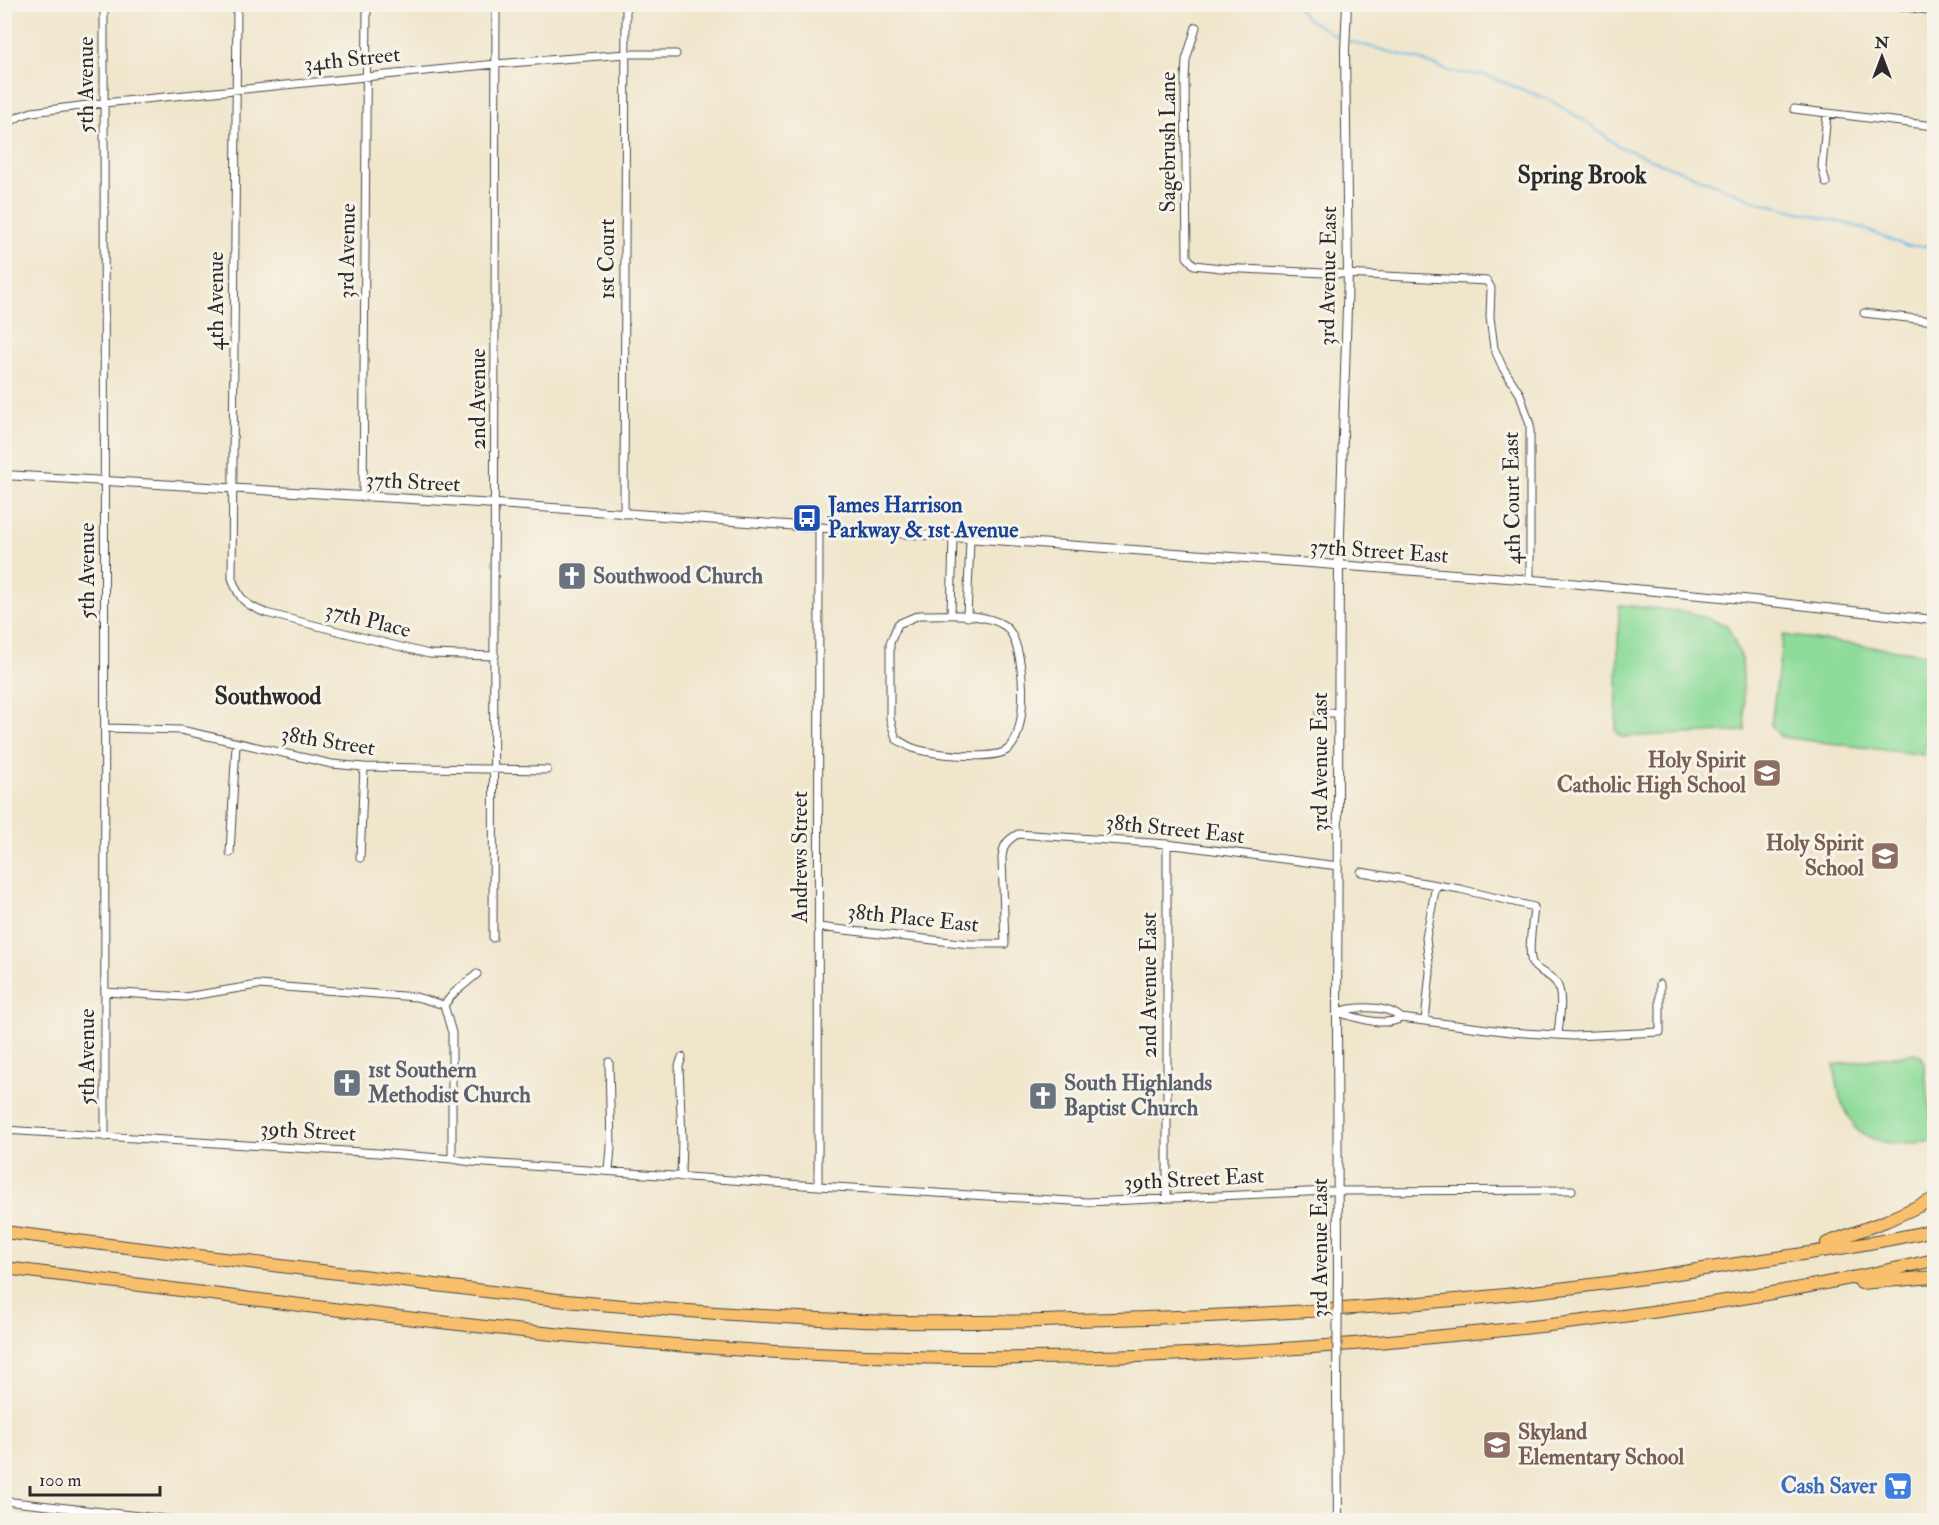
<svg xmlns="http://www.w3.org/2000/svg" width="1939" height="1525" viewBox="0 0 1939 1525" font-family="'IM FELL Double Pica',serif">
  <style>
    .green { fill: #8cdb99; stroke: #5c8362; stroke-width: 1.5 }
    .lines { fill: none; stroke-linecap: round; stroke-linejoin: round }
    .stream { stroke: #6cb8e5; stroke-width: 2 }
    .minor-casing { stroke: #494743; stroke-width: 9 }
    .tertiary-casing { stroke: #494743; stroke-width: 10 }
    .motorway-casing { stroke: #494743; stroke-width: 14 }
    .minor { stroke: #fff; stroke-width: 7 }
    .tertiary { stroke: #fff; stroke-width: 8 }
    .motorway { stroke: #f8bf6c; stroke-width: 12 }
    .tertiary-bridge-casing { stroke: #494743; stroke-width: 10; stroke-linecap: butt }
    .tertiary-bridge { stroke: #fff; stroke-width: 8 }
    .labels { text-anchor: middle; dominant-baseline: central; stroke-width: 6; stroke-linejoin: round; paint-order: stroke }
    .street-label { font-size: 22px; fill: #2b2b2b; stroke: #f7f3e8 }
    .transit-label { font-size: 22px; font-weight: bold; fill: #164399; stroke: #f7f3e8; text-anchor: start }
    .worship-label { font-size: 22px; font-weight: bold; fill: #5b616d; stroke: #f7f3e8; text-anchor: start }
    .education-label { font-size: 22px; font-weight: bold; fill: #785e54; stroke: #f7f3e8; text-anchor: end }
    .shop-label { font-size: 22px; font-weight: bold; fill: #366cbe; stroke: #f7f3e8; text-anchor: end }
    .neighbourhood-label { font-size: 24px; font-weight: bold; fill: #2b2b2b; stroke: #f7f3e8 }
  </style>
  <rect width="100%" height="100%" fill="#f7f3e8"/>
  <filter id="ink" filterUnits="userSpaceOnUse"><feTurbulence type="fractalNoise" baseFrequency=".0167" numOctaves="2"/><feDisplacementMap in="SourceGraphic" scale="12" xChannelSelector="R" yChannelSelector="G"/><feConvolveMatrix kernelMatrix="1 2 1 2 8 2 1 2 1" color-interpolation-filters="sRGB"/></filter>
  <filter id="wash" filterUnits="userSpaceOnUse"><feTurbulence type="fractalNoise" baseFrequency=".008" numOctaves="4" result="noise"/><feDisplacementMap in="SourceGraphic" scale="24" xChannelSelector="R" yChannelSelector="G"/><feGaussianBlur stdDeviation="1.35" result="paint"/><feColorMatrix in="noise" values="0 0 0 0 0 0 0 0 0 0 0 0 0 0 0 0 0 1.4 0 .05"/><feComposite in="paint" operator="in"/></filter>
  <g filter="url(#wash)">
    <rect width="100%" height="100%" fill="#f0e6cc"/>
    <!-- green -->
    <path class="green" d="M1619,605L1689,612L1727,625L1742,659L1745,731L1622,737L1616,731Z
      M1783,635L1934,655V679L1924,755L1781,737L1771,725Z
      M1916,1053L1923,1058L1934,1141C1907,1144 1878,1148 1855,1128L1840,1099L1834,1065Z"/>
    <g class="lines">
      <!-- stream -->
      <path class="stream" d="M1295,4L1306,18L1343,40
        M1348,41L1421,60L1452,72L1484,75L1550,100L1588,123L1618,146L1759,202L1859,227L1906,246H1934"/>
    </g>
  </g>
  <g filter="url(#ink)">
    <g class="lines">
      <!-- minor casing -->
      <g class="minor-casing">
        <path id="minor" d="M104,4L105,1137
          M237,4L232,578C239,599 245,605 266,613L429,654L495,656
          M1885,4L1934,11
          M1196,27L1186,60L1185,81L1187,257L1194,265L1221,268L1487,281L1491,288L1490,317L1494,348L1503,368L1520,394L1530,425V580
          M1794,109L1934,126
          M4,126L20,116L32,112L104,103L496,64L626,54H676
          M1826,183L1822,167L1827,114
          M1864,313L1934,321
          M363,497L367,4
          M624,514L626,4
          M919,615C943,615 985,612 1005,626C1026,641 1030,735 1007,750C992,761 930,754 913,748C907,746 902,742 896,739L890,719V643L898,624Z
          M951,615L953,537
          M967,617L970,540
          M1319,713H1339
          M105,728L181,730L332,764L364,767L547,770
          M1167,844V1198
          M230,853L236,744
          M360,858L364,767
          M1361,872L1460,889L1534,907C1533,922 1528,945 1531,959C1533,972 1551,973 1557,984C1564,997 1559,1020 1558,1035
          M818,927L969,944H1005L1002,858C1003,845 1007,840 1018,834L1167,844L1338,866
          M493,938L496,4
          M105,992L185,997L258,985L416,997L444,1005
          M444,1005L452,1033V1159
          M444,1005L454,993L477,974
          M1337,1012C1354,1007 1387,1004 1401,1018L1511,1032L1573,1036L1660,1032V984
          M1337,1012C1354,1017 1384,1028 1401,1018
          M1425,1021L1430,972L1426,938L1436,885
          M4,1130L378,1153L452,1159L471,1162L818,1186L1087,1202L1328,1191L1572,1190
          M609,1171L611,1147L609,1062
          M681,1177L682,1139L679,1066L682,1057
          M818,1186L819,528
          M4,1501L175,1520"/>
      </g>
      <!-- tertiary casing -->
      <g class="tertiary-casing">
        <path id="tertiary" d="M4,475L496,504L1245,558L1558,582L1743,599L1934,620
          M1338,1276L1337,1012L1339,566L1348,274L1345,50L1347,4
          M1337,1383L1338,1520"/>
      </g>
      <!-- motorway casing -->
      <g class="motorway-casing">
        <path id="motorway" d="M4,1232L566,1301C665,1310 763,1317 862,1321C957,1324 1052,1321 1146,1318C1339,1313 1532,1297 1723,1266C1794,1255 1865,1246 1934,1230
          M1827,1243L1886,1221L1934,1199
          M4,1268C237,1296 469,1330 702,1347C952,1366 1204,1360 1453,1335C1615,1320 1776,1297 1934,1260
          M1861,1283L1934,1277"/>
      </g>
      <!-- minor -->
      <use href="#minor" class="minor"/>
      <!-- tertiary -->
      <use href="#tertiary" class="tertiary"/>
      <!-- motorway -->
      <use href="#motorway" class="motorway"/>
      <!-- tertiary-bridge casing -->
      <g class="tertiary-bridge-casing">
        <path id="tertiary-bridge" d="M1337,1383L1338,1276"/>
      </g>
      <!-- tertiary-bridge -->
      <use href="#tertiary-bridge" class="tertiary-bridge"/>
    </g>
  </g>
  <!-- icons -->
  <defs>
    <g id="bus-square" transform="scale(1.5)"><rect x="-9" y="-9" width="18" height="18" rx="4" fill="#1a4fb4" stroke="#f7f3e8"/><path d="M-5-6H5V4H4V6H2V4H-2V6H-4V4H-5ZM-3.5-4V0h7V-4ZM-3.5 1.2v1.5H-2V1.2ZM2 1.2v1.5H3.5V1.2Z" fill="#fff"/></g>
    <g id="church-square" transform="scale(1.5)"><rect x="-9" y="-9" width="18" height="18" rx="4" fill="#6b7280" stroke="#f7f3e8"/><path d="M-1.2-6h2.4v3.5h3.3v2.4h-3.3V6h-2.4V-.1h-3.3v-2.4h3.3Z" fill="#fff"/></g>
    <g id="school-square" transform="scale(1.5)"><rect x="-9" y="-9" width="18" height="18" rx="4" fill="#8d6e63" stroke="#f7f3e8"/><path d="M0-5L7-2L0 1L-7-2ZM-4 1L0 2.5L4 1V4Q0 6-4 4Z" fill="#fff"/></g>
    <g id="supermarket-square" transform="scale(1.5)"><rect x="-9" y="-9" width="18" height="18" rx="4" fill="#3f7fe0" stroke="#f7f3e8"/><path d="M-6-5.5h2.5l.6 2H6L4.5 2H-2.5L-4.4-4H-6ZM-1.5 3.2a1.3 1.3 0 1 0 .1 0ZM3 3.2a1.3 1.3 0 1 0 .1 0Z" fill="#fff"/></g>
  </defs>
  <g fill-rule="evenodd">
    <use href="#bus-square" x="807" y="518"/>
    <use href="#church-square" x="572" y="576"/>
    <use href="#school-square" x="1767" y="773"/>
    <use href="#school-square" x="1885" y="856"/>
    <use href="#church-square" x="347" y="1083"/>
    <use href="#church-square" x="1043" y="1096"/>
    <use href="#school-square" x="1497" y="1445"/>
    <use href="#supermarket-square" x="1898" y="1486"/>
  </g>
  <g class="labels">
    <!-- street labels -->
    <g class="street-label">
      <text transform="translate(352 59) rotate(-6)">34th Street</text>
      <text transform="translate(86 85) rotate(-90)">5th Avenue</text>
      <text transform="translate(1168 142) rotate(-90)">Sagebrush Lane</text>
      <text transform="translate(347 251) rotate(-89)">3rd Avenue</text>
      <text transform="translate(607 259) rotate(-90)">1st Court</text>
      <text transform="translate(1328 276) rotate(-89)">3rd Avenue East</text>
      <text transform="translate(216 301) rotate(-90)">4th Avenue</text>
      <text transform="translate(478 399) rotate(-90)">2nd Avenue</text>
      <text transform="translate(413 482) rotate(3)">37th Street</text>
      <text transform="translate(1512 498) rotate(-91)">4th Court East</text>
      <text transform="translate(1379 551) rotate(4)">37th Street East</text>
      <text transform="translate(87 571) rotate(-90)">5th Avenue</text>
      <text transform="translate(368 620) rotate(14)">37th Place</text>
      <text transform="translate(328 741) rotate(9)">38th Street</text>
      <text transform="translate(1320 762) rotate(-90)">3rd Avenue East</text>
      <text transform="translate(1175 829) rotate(6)">38th Street East</text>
      <text transform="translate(800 857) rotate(-90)">Andrews Street</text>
      <text transform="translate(913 918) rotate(6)">38th Place East</text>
      <text transform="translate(1149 985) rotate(-90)">2nd Avenue East</text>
      <text transform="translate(87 1057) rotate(-90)">5th Avenue</text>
      <text transform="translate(308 1131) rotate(3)">39th Street</text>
      <text transform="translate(1194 1179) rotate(-3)">39th Street East</text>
      <text transform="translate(1320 1248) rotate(-90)">3rd Avenue East</text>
    </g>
    <!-- transit labels -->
    <g class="transit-label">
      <text x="828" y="505">James Harrison<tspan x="828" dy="25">Parkway &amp; 1st Avenue</tspan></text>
    </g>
    <!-- worship labels -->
    <g class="worship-label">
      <text x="593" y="576">Southwood Church</text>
      <text x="368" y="1070">1st Southern<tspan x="368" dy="25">Methodist Church</tspan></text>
      <text x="1064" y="1083">South Highlands<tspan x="1064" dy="25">Baptist Church</tspan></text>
    </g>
    <!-- education labels -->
    <g class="education-label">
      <text x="1746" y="760">Holy Spirit<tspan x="1746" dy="25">Catholic High School</tspan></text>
      <text x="1864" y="843">Holy Spirit<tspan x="1864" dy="25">School</tspan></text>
      <text x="1518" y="1432" text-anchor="start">Skyland<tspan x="1518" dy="25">Elementary School</tspan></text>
    </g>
    <!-- shop labels -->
    <g class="shop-label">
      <text x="1877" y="1486">Cash Saver</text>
    </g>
    <!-- neighbourhood labels -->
    <g class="neighbourhood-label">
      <text x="1582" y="175">Spring Brook</text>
      <text x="268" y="696">Southwood</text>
    </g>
  </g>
  <!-- margin -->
  <rect width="1939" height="1525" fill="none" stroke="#f7f3e8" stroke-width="24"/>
  <!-- north arrow -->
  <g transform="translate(1882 57)" stroke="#f7f3e8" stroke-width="4.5" paint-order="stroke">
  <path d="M0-4.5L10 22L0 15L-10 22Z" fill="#2b2b2b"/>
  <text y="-9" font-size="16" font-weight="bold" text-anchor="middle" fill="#2b2b2b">N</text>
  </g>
  <!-- scale -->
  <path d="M30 1486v9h130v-9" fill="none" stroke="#2b2b2b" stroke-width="3"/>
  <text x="39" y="1486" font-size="18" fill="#2b2b2b" stroke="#f7f3e8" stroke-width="4.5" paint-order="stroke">100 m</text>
</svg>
